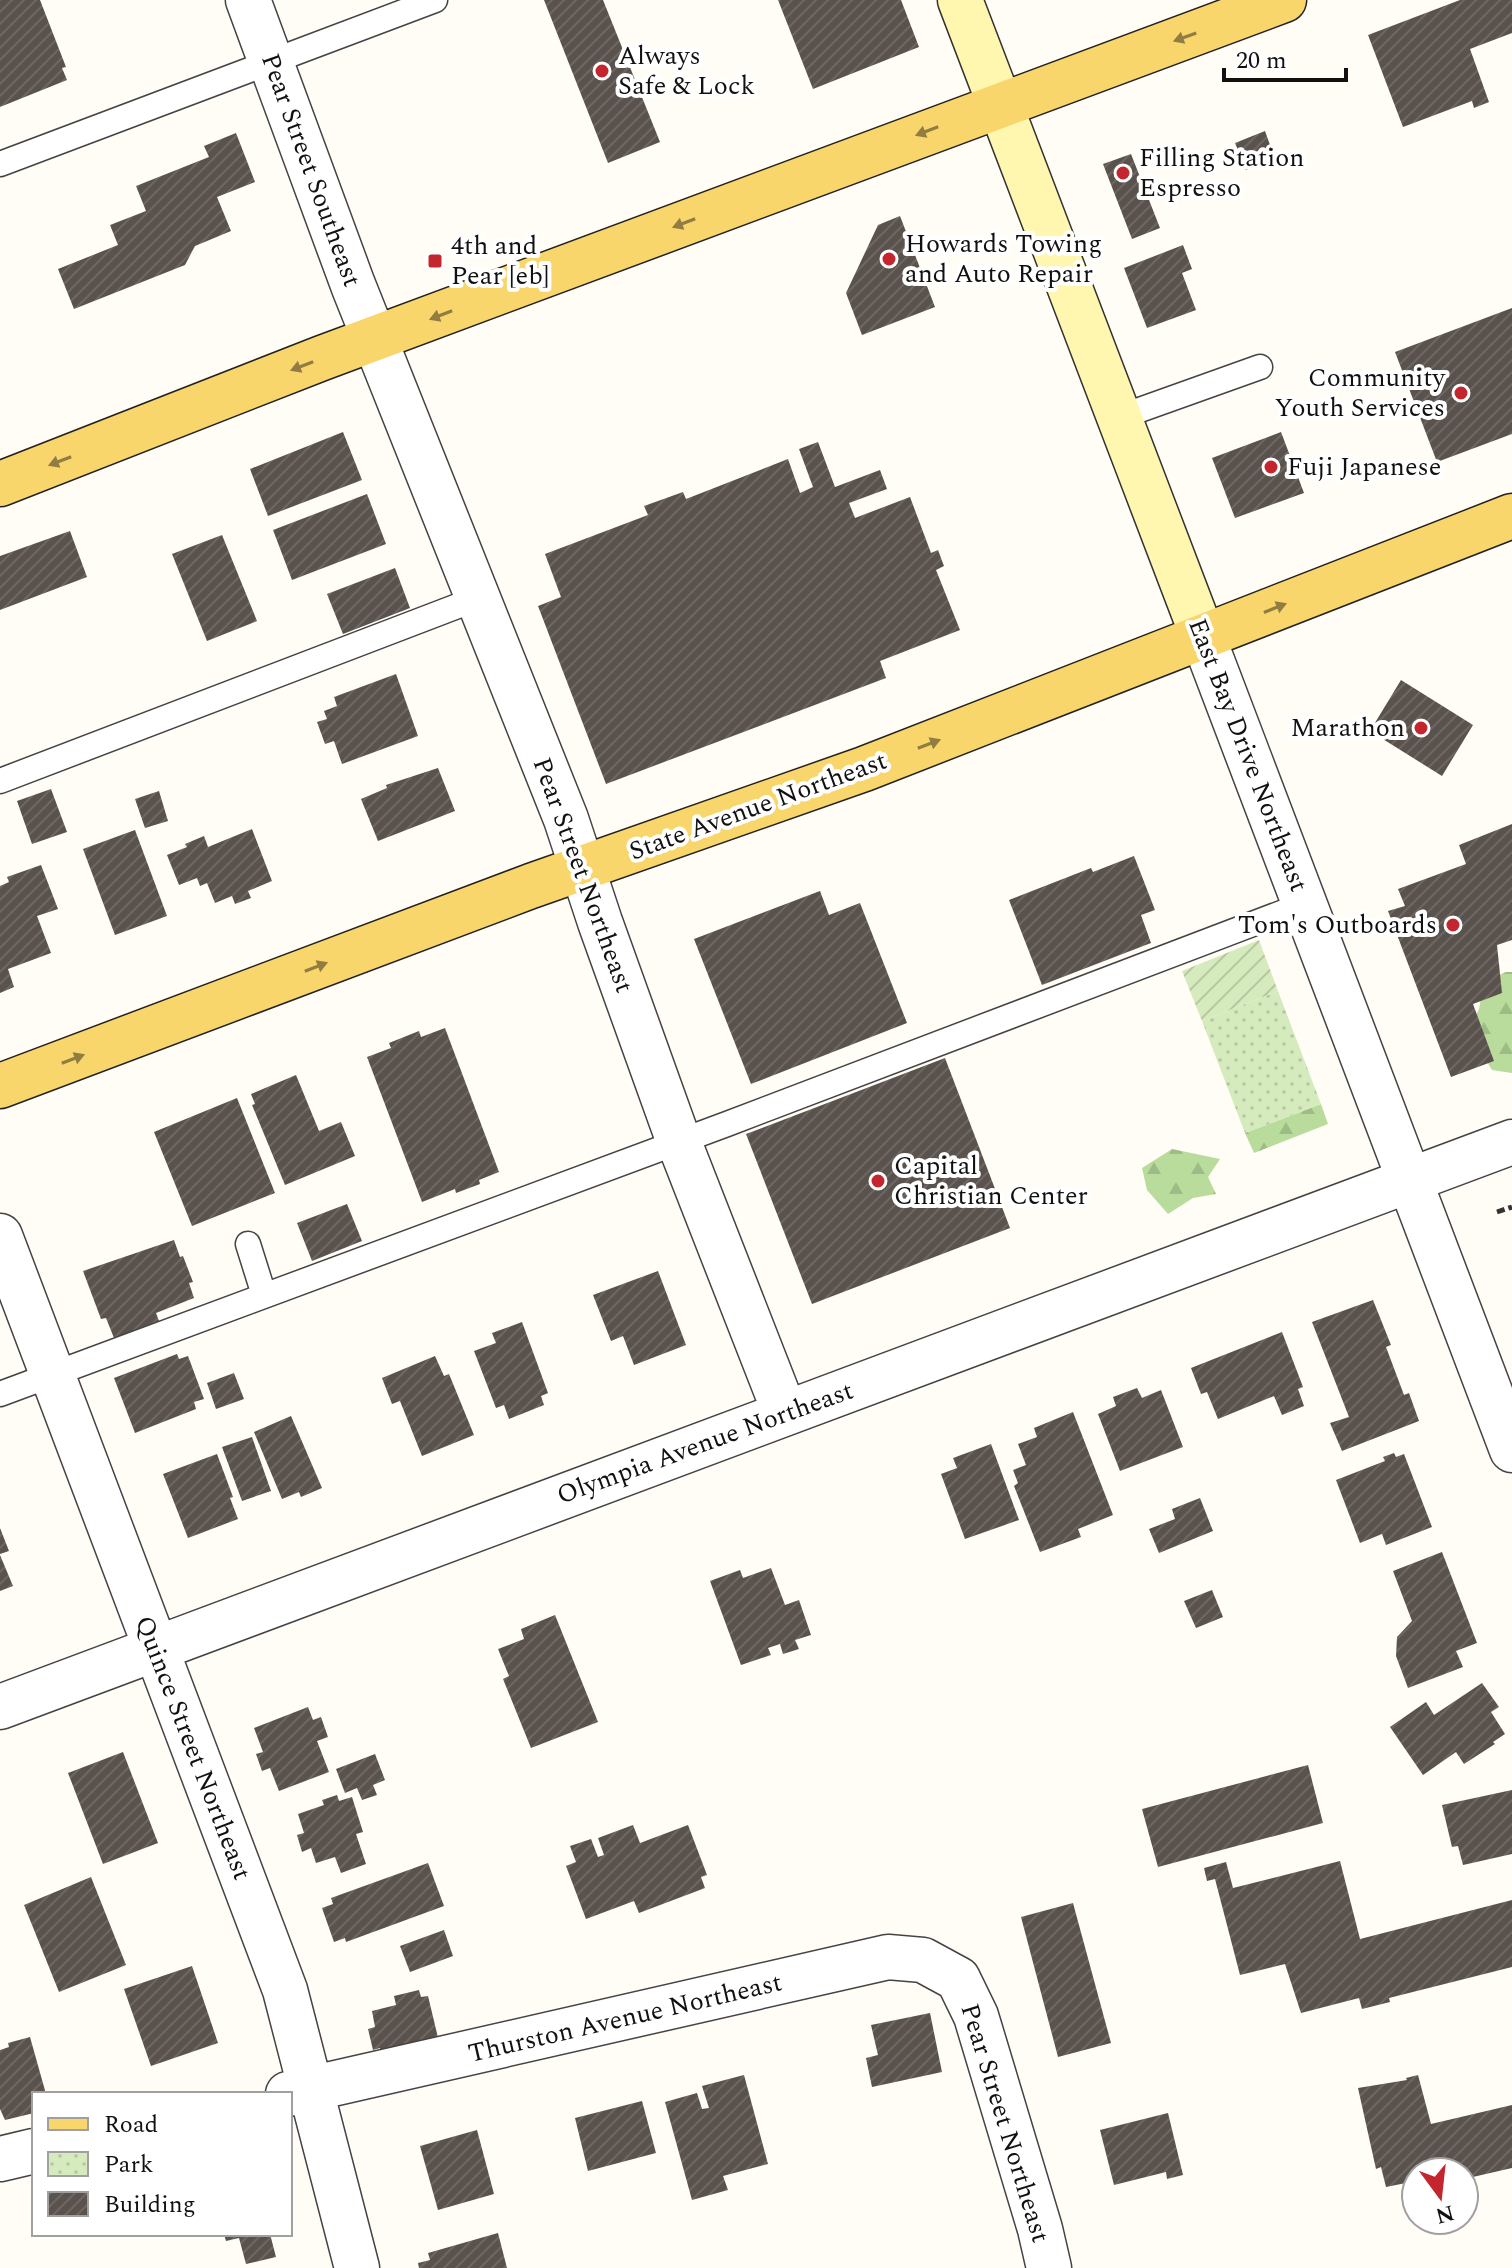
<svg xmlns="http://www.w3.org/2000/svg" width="1512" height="2268" viewBox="0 0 1512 2268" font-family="Spectral,serif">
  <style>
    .forest { fill: url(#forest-firs) }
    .park { fill: url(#park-dots) }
    .garden { fill: url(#garden-furrows) }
    .building { fill: url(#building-hatch) }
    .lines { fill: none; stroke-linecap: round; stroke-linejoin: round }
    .service-casing { stroke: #444; stroke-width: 27 }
    .minor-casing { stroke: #444; stroke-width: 47 }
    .tertiary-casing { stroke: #444; stroke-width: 47 }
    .secondary-casing { stroke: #333; stroke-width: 47 }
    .primary-casing { stroke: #222; stroke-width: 47 }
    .path { stroke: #333; stroke-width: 5; stroke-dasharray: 8 4; stroke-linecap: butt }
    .service { stroke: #fff; stroke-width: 24 }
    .minor { stroke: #fff; stroke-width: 44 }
    .tertiary { stroke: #fff; stroke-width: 44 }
    .secondary { stroke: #fff6b0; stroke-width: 44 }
    .primary { stroke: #f9d66b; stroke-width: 44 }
    .oneway { fill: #917d42 }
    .poi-dot { fill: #c4262e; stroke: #fff; stroke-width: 3 }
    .labels { text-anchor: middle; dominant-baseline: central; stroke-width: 8; stroke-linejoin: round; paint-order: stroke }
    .poi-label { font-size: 26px; fill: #111; stroke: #fff; text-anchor: start }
    .street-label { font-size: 26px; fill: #111; stroke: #fff }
  </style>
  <defs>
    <pattern id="forest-firs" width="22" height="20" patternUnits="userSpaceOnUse" patternTransform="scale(2)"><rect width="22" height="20" fill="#b9dc9c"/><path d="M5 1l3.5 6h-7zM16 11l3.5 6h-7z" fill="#9ebc85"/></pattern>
    <pattern id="park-dots" width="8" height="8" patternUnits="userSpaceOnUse" patternTransform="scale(2)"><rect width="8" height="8" fill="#d5ebbd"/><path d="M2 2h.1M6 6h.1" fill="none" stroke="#b6c8a1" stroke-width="1.8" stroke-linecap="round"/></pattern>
    <pattern id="garden-furrows" width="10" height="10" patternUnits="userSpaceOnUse" patternTransform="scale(2)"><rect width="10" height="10" fill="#d5ebbd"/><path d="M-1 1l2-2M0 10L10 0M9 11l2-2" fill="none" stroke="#b6c8a1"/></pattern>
    <pattern id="building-hatch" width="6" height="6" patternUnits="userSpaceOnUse" patternTransform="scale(2)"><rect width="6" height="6" fill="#5a524d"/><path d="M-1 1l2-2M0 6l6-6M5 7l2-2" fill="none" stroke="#6d6662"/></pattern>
  </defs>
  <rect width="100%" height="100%" fill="#fffdf5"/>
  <!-- forest -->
  <path class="forest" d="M1506,972H1512V1073L1492,1070L1468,1032L1479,1009L1484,982Z
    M1321,1104L1328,1124L1254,1153L1245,1133Z
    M1172,1149L1220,1159L1208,1177L1216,1194L1193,1198L1168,1214L1147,1190L1142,1168Z"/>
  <!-- park -->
  <path class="park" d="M1278,991L1321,1104L1245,1133L1202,1021Z"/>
  <!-- garden -->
  <path class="garden" d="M1259,940L1278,991L1202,1021L1182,971Z"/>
  <!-- building -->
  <path class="building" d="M0,0H40L66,67L62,68L67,80L0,107Z
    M544,0H603L660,142L608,163Z
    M778,0H901L919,47L813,89Z
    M1460,0H1512V33L1470,49L1489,102L1474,108L1472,101L1403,127L1368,35Z
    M1265,131L1275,159L1246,170L1235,143Z
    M236,133L255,182L217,197L231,231L195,246L185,265L74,309L58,269L118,245L110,225L146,211L136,186L209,157L204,146Z
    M1131,154L1160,228L1132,239L1103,164Z
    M900,216L935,307L862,335L846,293L878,225Z
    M1183,245L1192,269L1182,273L1196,310L1147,328L1124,268Z
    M1512,308V434L1437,462L1395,352Z
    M343,432L362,480L268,516L250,469Z
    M1281,432L1304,493L1235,518L1212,458Z
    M818,442L835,487L880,470L887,489L849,503L855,518L910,497L931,553L938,550L944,566L936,570L960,630L880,661L886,678L606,784L538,606L561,597L545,554L648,515L644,506L683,492L686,499L788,459L800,493L813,487L799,449Z
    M367,494L386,544L292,580L273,530Z
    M70,531L87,577L0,610V556Z
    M222,535L257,621L207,641L172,554Z
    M395,568L410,608L343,634L327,594Z
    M396,674L418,736L342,764L334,741L325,744L317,722L327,719L324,711L337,706L334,697Z
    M1401,680L1473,725L1442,776L1370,731Z
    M438,768L455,811L378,841L361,799L387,788L386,785Z
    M51,789L67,832L32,844L17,801Z
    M159,791L168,821L145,828L135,799Z
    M1512,824V940L1497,945L1502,993L1473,1004L1494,1061L1451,1077L1388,911L1405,906L1398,889L1466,864L1459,845Z
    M252,829L272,881L248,891L251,898L235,904L232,896L215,903L207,883L200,886L197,878L179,885L167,855L187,847L185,844L204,836L208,847Z
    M135,830L167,916L115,935L83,849Z
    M1134,856L1155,910L1141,915L1151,943L1042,985L1009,900L1091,868L1093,872Z
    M41,865L58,909L37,916L51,953L8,969L14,987L0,993V886L9,882L7,877Z
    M820,891L829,915L860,903L907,1023L751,1084L694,939Z
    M445,1028L499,1172L479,1180L480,1184L456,1193L455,1189L422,1202L367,1057L391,1048L389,1043L419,1031L421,1037Z
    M945,1058L1010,1228L812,1304L746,1134Z
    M296,1075L319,1131L341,1122L355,1156L285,1185L252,1105L255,1104L251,1094Z
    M237,1098L275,1193L192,1226L154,1132Z
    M347,1204L362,1241L312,1261L297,1223Z
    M174,1240L180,1257L183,1256L193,1282L189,1283L194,1298L156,1313L159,1321L114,1338L106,1318L101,1319L83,1271Z
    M658,1271L686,1345L634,1365L623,1336L611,1341L593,1295Z
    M1373,1300L1391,1345L1386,1347L1404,1395L1409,1393L1419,1421L1342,1451L1330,1423L1349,1417L1312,1322Z
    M522,1322L548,1393L541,1396L544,1405L509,1419L504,1405L496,1408L474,1351L496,1343L492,1333Z
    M1282,1332L1303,1387L1298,1389L1304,1406L1282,1415L1274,1396L1218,1419L1207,1392L1201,1394L1191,1368Z
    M177,1354L179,1359L188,1356L204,1399L194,1402L196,1409L135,1433L114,1378Z
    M435,1356L444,1376L449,1374L474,1435L422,1456L400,1401L392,1404L382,1378Z
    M234,1373L244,1399L216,1409L207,1383Z
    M1137,1388L1142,1398L1161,1390L1183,1447L1120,1471L1098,1414L1116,1406L1113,1397Z
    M1073,1412L1113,1515L1078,1529L1081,1537L1040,1552L1014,1486L1018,1483L1013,1470L1026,1465L1018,1444L1037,1437L1034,1428Z
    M291,1416L322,1488L301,1497L299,1492L282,1499L254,1432Z
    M252,1437L271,1491L242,1501L222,1447Z
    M991,1444L1019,1520L965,1539L941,1474L957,1468L953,1458Z
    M1394,1453L1396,1457L1404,1454L1432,1527L1386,1545L1382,1534L1360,1543L1336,1480L1385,1461L1383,1457Z
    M217,1454L233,1497L230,1498L238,1519L188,1538L163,1474Z
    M1200,1498L1213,1531L1159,1553L1149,1529L1175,1519L1172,1509Z
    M0,1528L9,1551L0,1554Z
    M1442,1552L1477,1643L1456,1651L1463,1667L1408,1688L1396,1656L1397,1637L1412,1621L1393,1571Z
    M0,1555L13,1586L0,1591Z
    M771,1568L785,1605L799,1600L811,1635L795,1640L799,1649L783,1654L780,1644L768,1648L771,1655L741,1665L710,1581L740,1570L743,1578Z
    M1212,1590L1223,1617L1196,1628L1184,1601Z
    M555,1615L598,1722L531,1748L503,1679L509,1676L498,1649L524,1639L521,1629Z
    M1482,1683L1499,1707L1491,1712L1505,1734L1493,1742L1495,1744L1464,1764L1456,1752L1423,1775L1390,1727L1426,1702L1434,1715Z
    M308,1707L313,1720L321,1717L328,1737L317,1741L329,1772L279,1791L270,1768L262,1771L256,1754L263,1752L254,1728Z
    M123,1752L158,1843L103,1864L68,1773Z
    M375,1754L385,1780L373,1785L377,1795L362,1800L357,1788L345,1793L336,1769Z
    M1308,1765L1323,1823L1158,1867L1142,1809Z
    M1512,1790V1854L1463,1865L1458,1846L1452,1847L1442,1805Z
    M337,1795L339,1801L352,1797L363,1832L356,1834L366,1864L341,1873L335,1857L316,1863L311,1848L302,1852L297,1835L304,1833L298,1814L324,1805L322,1800Z
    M633,1825L640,1843L688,1825L707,1875L701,1877L705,1888L639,1913L634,1901L586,1919L566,1866L576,1862L570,1846L591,1839L598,1857L604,1855L598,1838Z
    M1340,1861L1360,1939L1512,1900V1967L1389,1998L1390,2002L1362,2009L1359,1998L1301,2013L1285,1964L1240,1975L1215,1879L1207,1881L1204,1868L1226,1862L1233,1888Z
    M428,1863L444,1906L346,1942L345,1938L334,1942L322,1908L333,1904L331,1898Z
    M91,1877L126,1965L59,1992L24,1905Z
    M1073,1903L1111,2043L1058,2057L1021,1917Z
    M444,1930L453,1956L410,1972L400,1946Z
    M192,1966L218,2043L151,2066L124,1989Z
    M419,1990L421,1997L428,1996L441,2050L384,2064L380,2048L373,2050L368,2029L375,2027L372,2011L396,2005L394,1996Z
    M930,2013L942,2072L872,2087L866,2058L878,2055L871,2025Z
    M30,2037L46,2094H34V2099L32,2100L34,2113L5,2120L0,2109V2050L9,2047L8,2043Z
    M744,2075L768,2164L723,2176L728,2190L692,2200L665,2102L697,2093L702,2109L709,2108L702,2086Z
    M1418,2075L1431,2124L1512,2105V2168L1464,2179V2172H1416V2181L1386,2187L1381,2167L1376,2169L1358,2088L1407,2080L1406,2078Z
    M642,2101L656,2153L588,2171L575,2118Z
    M1168,2113L1183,2175L1167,2179L1166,2172L1114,2185L1100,2130Z
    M477,2130L494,2194L438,2210L420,2146Z
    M498,2233L507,2268H419L418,2263L430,2260L428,2253Z
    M224,2234H270L276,2257L246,2264L239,2238L226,2241Z"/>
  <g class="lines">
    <!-- service casing -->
    <g class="service-casing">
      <path id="service" d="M0,164L435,0
        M1120,417L1260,367
        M0,781L476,599
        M248,1244L264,1295
        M0,1394L727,1124L1305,904"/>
    </g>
    <!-- minor casing -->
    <g class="minor-casing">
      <path id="minor" d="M248,0L353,285L566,819L600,922L679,1142L785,1413
        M0,1236L285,1990L357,2268
        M0,1707L1512,1142
        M288,2094L888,1957L923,1960L958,1979L976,2016L1040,2229L1049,2268
        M0,2159L34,2151"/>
    </g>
    <!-- tertiary casing -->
    <g class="tertiary-casing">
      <path id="tertiary" d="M1203,637L1512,1450"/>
    </g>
    <!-- secondary casing -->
    <g class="secondary-casing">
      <path id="secondary" d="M960,0L1203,637"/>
    </g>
    <!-- primary casing -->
    <g class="primary-casing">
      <path id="primary" d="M0,484L322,358L1284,0
        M0,1086L531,886L864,769L1512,516"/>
    </g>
    <!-- path -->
    <path class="path" d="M1497,1212L1512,1207"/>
    <!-- service -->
    <use href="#service" class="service"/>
    <!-- minor -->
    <use href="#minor" class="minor"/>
    <!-- tertiary -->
    <use href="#tertiary" class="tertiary"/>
    <!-- secondary -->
    <use href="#secondary" class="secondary"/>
    <!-- primary -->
    <use href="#primary" class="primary"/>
  </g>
  <!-- one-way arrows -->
  <defs><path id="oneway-solid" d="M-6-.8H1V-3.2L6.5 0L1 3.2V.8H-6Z" transform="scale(2)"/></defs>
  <g class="oneway">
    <use href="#oneway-solid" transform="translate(1185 37) rotate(160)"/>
    <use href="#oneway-solid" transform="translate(927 131) rotate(159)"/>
    <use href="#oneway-solid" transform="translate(684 223) rotate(159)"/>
    <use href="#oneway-solid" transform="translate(441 315) rotate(159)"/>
    <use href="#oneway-solid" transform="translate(302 366) rotate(159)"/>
    <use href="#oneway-solid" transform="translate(60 461) rotate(159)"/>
    <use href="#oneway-solid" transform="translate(1275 608) rotate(-22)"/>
    <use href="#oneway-solid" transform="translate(929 744) rotate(-21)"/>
    <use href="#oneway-solid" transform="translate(316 967) rotate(-21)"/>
    <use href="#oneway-solid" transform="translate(73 1059) rotate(-21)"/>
  </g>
  <!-- markers -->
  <g class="poi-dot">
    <circle cx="602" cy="71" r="8"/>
    <circle cx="1123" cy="173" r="8"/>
    <circle cx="889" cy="259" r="8"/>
    <rect x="427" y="253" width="16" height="16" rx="4"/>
    <circle cx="1461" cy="393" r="8"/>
    <circle cx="1271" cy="467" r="8"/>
    <circle cx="1421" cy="728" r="8"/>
    <circle cx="1453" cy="925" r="8"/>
    <circle cx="878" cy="1181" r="8"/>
  </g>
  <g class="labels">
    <!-- poi labels -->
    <g class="poi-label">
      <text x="618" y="56">Always<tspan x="618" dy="30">Safe &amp; Lock</tspan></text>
      <text x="1139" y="158">Filling Station<tspan x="1139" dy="30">Espresso</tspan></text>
      <text x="905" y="244">Howards Towing<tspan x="905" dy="30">and Auto Repair</tspan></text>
      <text x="451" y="246">4th and<tspan x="451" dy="30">Pear [eb]</tspan></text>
      <text x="1445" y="378" text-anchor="end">Community<tspan x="1445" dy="30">Youth Services</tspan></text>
      <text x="1287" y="467">Fuji Japanese</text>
      <text x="1405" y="728" text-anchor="end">Marathon</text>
      <text x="1437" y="925" text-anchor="end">Tom's Outboards</text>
      <text x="894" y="1166">Capital<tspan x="894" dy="30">Christian Center</tspan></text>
    </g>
    <!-- street labels -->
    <g class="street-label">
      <text transform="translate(311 170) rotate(70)">Pear Street Southeast</text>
      <text transform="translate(1248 755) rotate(69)">East Bay Drive Northeast</text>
      <text transform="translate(758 806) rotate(-20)">State Avenue Northeast</text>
      <text transform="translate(583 875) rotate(70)">Pear Street Northeast</text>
      <text transform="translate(705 1443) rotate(-20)">Olympia Avenue Northeast</text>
      <text transform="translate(193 1748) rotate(69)">Quince Street Northeast</text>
      <text transform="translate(625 2018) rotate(-13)">Thurston Avenue Northeast</text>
      <text transform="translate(1005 2123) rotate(73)">Pear Street Northeast</text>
    </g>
  </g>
  <!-- legend -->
  <rect x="32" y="2092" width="260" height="144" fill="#ffffff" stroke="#a0a0a0" stroke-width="2"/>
  <rect x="48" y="2118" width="40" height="12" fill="#f9d66b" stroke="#a0a0a0" stroke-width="2"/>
  <text x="104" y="2132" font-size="24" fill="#111111">Road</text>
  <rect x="48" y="2152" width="40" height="24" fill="url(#park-dots)" stroke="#a0a0a0" stroke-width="2"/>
  <text x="104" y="2172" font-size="24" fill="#111111">Park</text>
  <rect x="48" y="2192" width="40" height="24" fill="url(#building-hatch)" stroke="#a0a0a0" stroke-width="2"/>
  <text x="104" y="2212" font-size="24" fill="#111111">Building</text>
  <!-- north arrow -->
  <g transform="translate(1440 2196) rotate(165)"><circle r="38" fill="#ffffff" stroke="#a0a0a0" stroke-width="2"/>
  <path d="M0-6L14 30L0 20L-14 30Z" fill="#c4262e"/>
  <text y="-12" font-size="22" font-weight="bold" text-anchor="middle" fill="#111111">N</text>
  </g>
  <!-- scale -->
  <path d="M1224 68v12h122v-12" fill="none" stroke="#111111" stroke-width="4"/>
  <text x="1236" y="68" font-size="24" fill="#111111" stroke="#ffffff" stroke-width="6" paint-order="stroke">20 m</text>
</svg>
